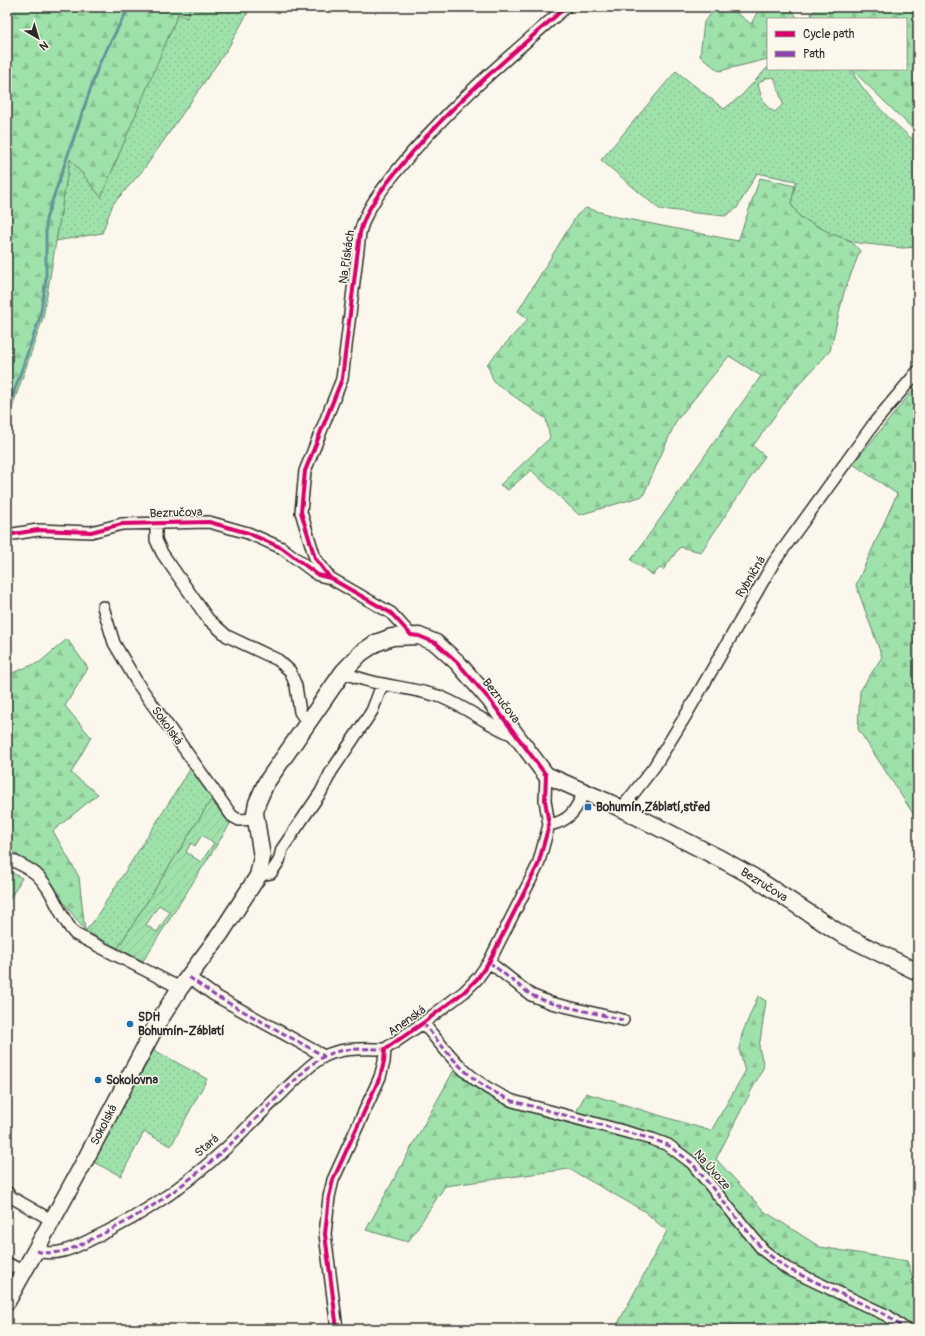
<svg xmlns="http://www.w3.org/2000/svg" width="925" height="1336" viewBox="0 0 925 1336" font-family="Pangolin,sans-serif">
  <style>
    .grass { fill: url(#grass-dots); stroke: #65866b; fill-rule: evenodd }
    .forest { fill: url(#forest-firs); stroke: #65866b }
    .garden { fill: url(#garden-furrows); stroke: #65866b; fill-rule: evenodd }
    .pitch { fill: #9fe1ab; stroke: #65866b }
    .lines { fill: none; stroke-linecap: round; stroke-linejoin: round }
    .stream { stroke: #63949a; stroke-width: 3 }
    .minor-casing { stroke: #2b2b2b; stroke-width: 14 }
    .secondary-casing { stroke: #2b2b2b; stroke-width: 19 }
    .minor { stroke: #fbf7ec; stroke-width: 11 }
    .secondary { stroke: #fbf7ec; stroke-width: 16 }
    .quiet { stroke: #8e44ad; stroke-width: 3; stroke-dasharray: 6 3; stroke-linecap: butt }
    .cycleway-casing { stroke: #fbf7ec; stroke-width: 6 }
    .cycleway { stroke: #d6006c; stroke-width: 4 }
    .poi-dot { fill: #1f6fb2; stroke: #fbf7ec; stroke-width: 1.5 }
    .labels { text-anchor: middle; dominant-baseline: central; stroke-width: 3; stroke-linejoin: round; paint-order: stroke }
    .street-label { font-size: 12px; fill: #2b2b2b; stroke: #fbf7ec }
    .poi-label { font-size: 12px; font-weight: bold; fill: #2b2b2b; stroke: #fbf7ec; text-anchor: start }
  </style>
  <defs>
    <pattern id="grass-dots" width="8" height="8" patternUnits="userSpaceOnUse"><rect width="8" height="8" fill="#9fe1ab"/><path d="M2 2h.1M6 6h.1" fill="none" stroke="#89c193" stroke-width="1.8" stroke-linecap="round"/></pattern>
    <pattern id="forest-firs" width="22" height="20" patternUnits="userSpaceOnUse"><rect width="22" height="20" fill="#9fe1ab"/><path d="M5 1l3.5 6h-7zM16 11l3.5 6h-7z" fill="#89c193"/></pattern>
    <pattern id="garden-furrows" width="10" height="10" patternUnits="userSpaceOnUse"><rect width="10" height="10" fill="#9fe1ab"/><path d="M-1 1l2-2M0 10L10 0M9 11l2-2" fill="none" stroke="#89c193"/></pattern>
  </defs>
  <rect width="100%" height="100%" fill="#fbf7ec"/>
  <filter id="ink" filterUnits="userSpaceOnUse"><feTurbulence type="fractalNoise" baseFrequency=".025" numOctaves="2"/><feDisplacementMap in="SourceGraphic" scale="8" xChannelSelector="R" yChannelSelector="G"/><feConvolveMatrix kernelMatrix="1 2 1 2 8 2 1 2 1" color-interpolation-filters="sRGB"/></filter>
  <g filter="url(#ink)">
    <!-- grass -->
    <path class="grass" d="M190,7H251L228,48L144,169L113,204L102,233L56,241L70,158L101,196L178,13Z
      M768,67V69H850C871,102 889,119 918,144V247L903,248L858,243L832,234L800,217L791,204L796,181L757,173L737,208L725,216L659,209L601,160L676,71L724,109L741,96ZM774,77L783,104L775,112C763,107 761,96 758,84L766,78Z
      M191,768L233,820L230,824L211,800L118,948L85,931L93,922Z
      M154,1050L207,1079L171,1146L144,1132L121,1176L93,1162Z"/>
    <!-- forest -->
    <path class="forest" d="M7,7H190L187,18L178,14L101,197L70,159L43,318L7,422Z
      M717,7H729L751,24L760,7H790L798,19H768V59L719,71L700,56L704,22Z
      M818,7H918V134L851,69H906V19H813L811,14Z
      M760,178L795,186L791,204L800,217L832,234L851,241L860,251L844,292L830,351L792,392L753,446L765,456L701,552L680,547L663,570L660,568L653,575L631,560L761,376L729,356L676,421L643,496L579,515L531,470L508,490L500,485L550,438L546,419L494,382L487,364L528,319L518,311L577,215L586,208L617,217L738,241Z
      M918,384V821L858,729L860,691L882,657L856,585L897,494L853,464Z
      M67,639L88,668L65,706L91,737L71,773L98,794L53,831L79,877L85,931L43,874L7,852V675L40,662Z
      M758,996L766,1001L759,1048L764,1066L716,1159L764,1211L820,1247L907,1261L918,1293V1329H615L667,1231L644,1211L569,1169L445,1186L408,1242L366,1230L454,1070L494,1098L570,1124L586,1093L711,1131L745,1072L739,1049L742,1034Z"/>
    <!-- garden -->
    <path class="garden" d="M211,800L230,824L143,961L118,948ZM202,835L214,843L201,862L186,852L191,843L195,846ZM159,905L170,912L157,932L146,925Z"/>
    <!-- pitch -->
    <path class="pitch" d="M7,870L22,878L7,904Z"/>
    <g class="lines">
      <!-- stream -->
      <path class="stream" d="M7,412L40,317L46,279V219L99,64L129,7
        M8,495L11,499"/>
      <!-- minor casing -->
      <g class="minor-casing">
        <path id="minor" d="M156,525V540L162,553L208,619L227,636L278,660L290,671L296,686L300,712L308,723
          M7,535L38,530L91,532L122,524L209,522L248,533L282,548L318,575L330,578L391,613L411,635
          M330,578L315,558L301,512L305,471L342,379L360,233C365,210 381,191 395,173C445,110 506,59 566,7
          M103,607L114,643L138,684L232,816L239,820L255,819
          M343,672C374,686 406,686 438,696C466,706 488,726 516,736
          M622,808L654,767L686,715L774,562L875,422L918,371
          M549,825C570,821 575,811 584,793
          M7,857C16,863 28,867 36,874C54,890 59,917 75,934L180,988
          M258,876L271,873L279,861L282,849L321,792L331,772L372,711L382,685
          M489,962L531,995L551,1003L623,1020
          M189,977L214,995L324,1056
          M423,1023C453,1059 468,1082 513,1101L652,1139L668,1145L692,1163L763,1250L786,1268L888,1316L905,1329
          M7,1192L11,1197L53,1221
          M36,1251C60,1257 75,1247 96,1237C150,1212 198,1176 241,1134C257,1117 274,1101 290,1085C301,1075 312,1062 325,1056C343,1047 365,1049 385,1049
          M7,1263L24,1272
          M337,1329L325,1234L329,1197L333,1180L380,1077L384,1062L385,1049L423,1023L464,992L477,979L489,962L538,865L549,825L545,800L546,775"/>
      </g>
      <!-- secondary casing -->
      <g class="secondary-casing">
        <path id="secondary" d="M7,1302L81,1168L157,1024L180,988L221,933L258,876L262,857L255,813L257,803L266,783L343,672L361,653L376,643L392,637L419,636L436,643L457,662L489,699L546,775L610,803L721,859L752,876L841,934L918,972"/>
      </g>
      <!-- minor -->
      <use href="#minor" class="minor"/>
      <!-- secondary -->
      <use href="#secondary" class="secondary"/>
      <!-- quiet -->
      <path class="quiet" d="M489,962L531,995L551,1003L623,1020
        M189,977L214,995L324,1056
        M423,1023C453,1059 468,1082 513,1101L652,1139L668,1145L692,1163L763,1250L786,1268L888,1316L905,1329
        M36,1251C60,1257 75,1247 96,1237C150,1212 198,1176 241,1134C257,1117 274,1101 290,1085C301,1075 312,1062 325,1056C343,1047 365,1049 385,1049"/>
      <!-- cycleway casing -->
      <g class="cycleway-casing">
        <path id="cycleway" d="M7,535L38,530L91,532L122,524L209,522L248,533L282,548L318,575L330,578L391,613L411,635L419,636L436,643L457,662L489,699L546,775L545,800L549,825L538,865L489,962L477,979L464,992L423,1023L385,1049L384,1062L380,1077L333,1180L329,1197L325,1234L337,1329
          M330,578L315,558L301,512L305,471L342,379L360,233C365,210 381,191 395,173C445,110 506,59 566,7"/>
      </g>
      <!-- cycleway -->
      <use href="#cycleway" class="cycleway"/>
    </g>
  </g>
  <!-- markers -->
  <g class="poi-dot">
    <rect x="584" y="803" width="8" height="8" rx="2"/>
    <circle cx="130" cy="1024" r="4"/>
    <circle cx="98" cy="1080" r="4"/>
  </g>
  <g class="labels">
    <!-- street labels -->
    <g class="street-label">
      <text transform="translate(347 257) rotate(-82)">Na Pískách</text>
      <text transform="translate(176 513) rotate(-2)">Bezručova</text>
      <text transform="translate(751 577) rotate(-59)">Rybničná</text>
      <text transform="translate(501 701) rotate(52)">Bezručova</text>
      <text transform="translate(167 726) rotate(54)">Sokolská</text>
      <text transform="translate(764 885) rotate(32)">Bezručova</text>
      <text transform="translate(407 1021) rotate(-35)">Anenská</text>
      <text transform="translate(104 1125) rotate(-63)">Sokolská</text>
      <text transform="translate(207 1146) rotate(-41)">Stará</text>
      <text transform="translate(712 1170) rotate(49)">Na Úvoze</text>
    </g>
    <!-- poi labels -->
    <g class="poi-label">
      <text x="596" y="807">Bohumín,Záblatí,střed</text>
      <text x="138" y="1017">SDH<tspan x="138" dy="14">Bohumín-Záblatí</tspan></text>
      <text x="106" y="1080">Sokolovna</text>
    </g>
  </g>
  <!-- margin -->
  <rect width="925" height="1336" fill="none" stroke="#fbf7ec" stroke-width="24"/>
  <rect x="12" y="12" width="901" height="1312" fill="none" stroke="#2b2b2b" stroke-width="1.5" filter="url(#ink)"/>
  <!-- legend -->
  <rect x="767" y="18" width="140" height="52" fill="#fbf7ec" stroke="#a8a59f"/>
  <rect x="775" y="31" width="20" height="6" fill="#d6006c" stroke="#a8a59f"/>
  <text x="803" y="38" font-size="12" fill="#2b2b2b">Cycle path</text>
  <rect x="775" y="51" width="20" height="6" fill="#8e44ad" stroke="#a8a59f"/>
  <text x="803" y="58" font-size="12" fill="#2b2b2b">Path</text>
  <!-- north arrow -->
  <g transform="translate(38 38) rotate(142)" stroke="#fbf7ec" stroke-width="3" paint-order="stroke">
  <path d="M0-3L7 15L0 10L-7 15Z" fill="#2b2b2b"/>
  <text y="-6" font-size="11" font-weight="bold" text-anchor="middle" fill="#2b2b2b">N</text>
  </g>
</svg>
